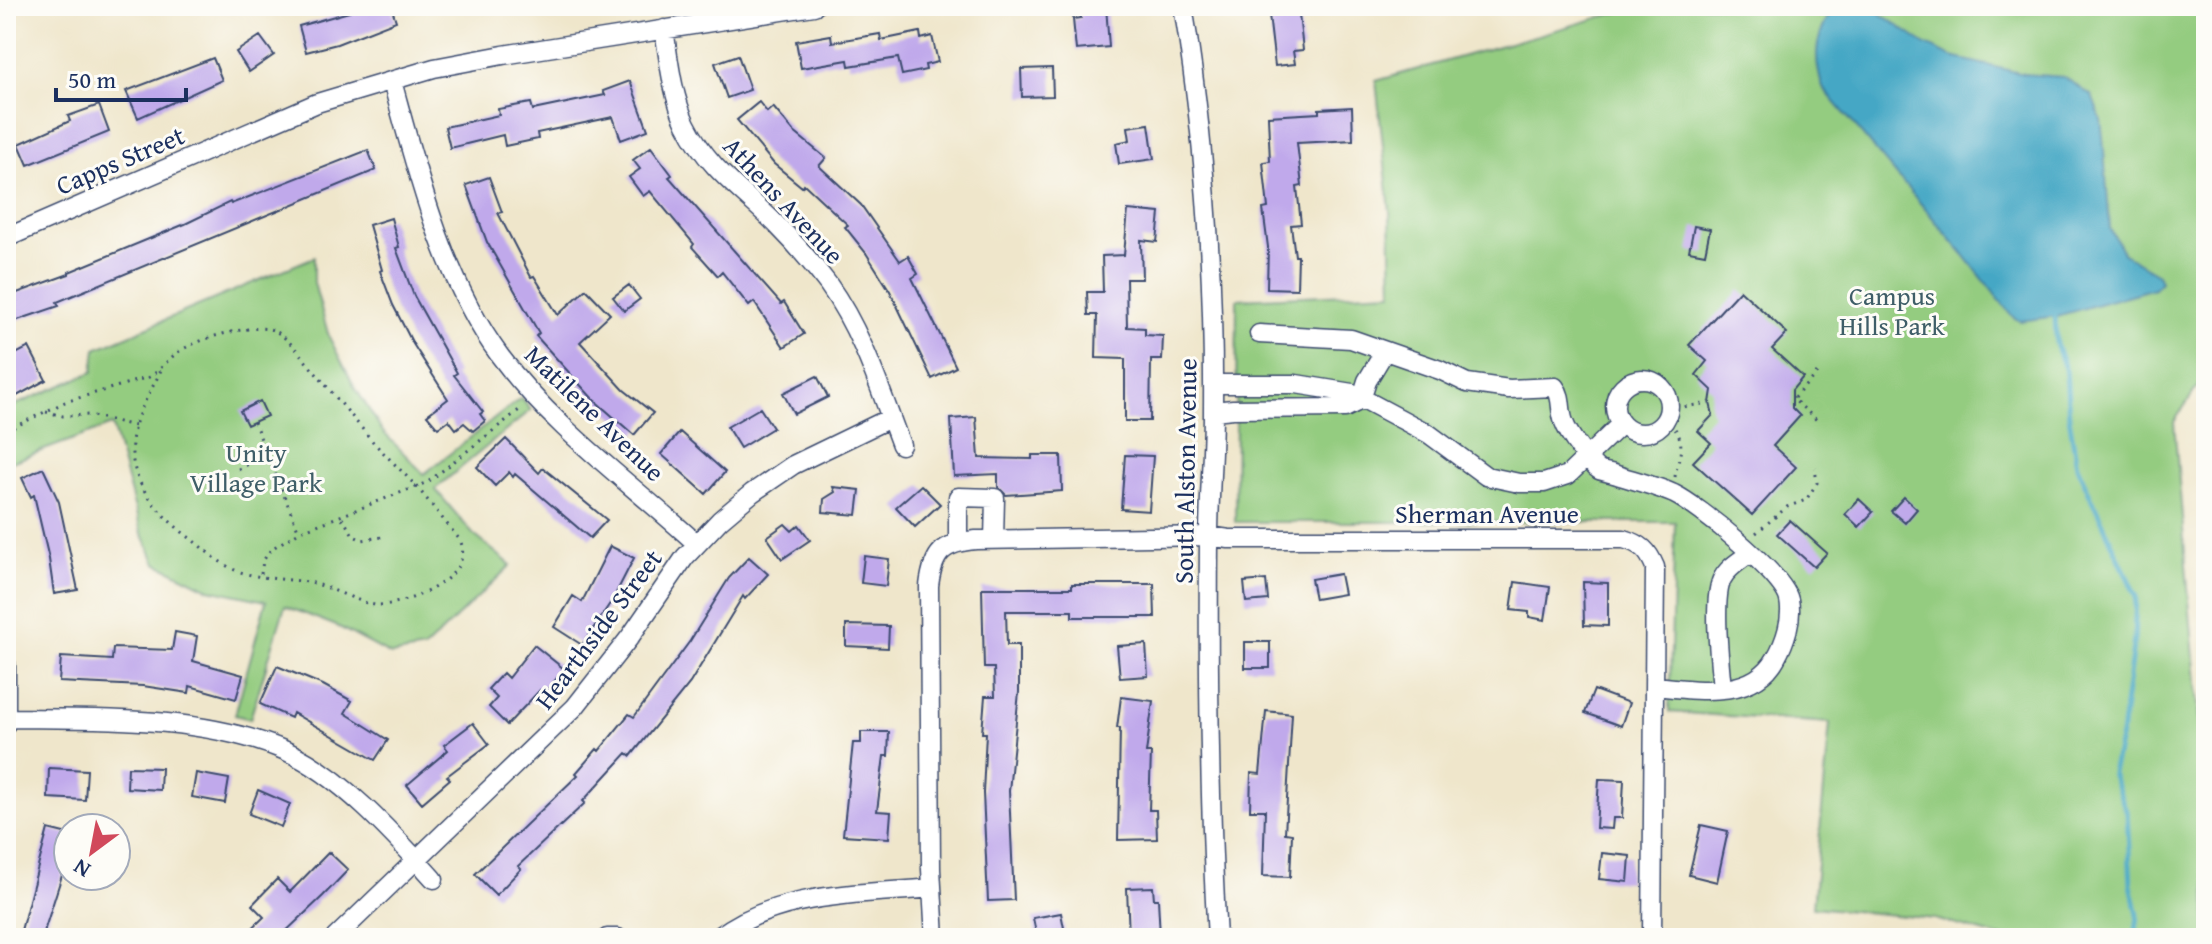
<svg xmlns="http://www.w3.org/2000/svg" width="2212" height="944" viewBox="0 0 2212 944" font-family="'Gentium Book Plus',serif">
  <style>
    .green { fill: #94cc80; stroke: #587e6f; stroke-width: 2 }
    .water { fill: #45a7c5; stroke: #306b92; stroke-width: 2 }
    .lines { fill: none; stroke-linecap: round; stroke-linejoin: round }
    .stream { stroke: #45a7c5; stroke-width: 5 }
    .building { fill: #c0a9eb }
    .minor-casing { stroke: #3b4a6e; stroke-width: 21 }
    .path { stroke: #3b4a6e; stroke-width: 3; stroke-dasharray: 2 6; stroke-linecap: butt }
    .minor { stroke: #fff; stroke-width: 18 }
    .labels { text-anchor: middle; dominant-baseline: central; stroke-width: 6; stroke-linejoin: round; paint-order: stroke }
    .street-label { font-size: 26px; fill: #1b2f5e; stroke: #fdfcf7 }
    .park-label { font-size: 26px; fill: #3f5e68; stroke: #fdfcf7 }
  </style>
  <rect width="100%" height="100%" fill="#fdfcf7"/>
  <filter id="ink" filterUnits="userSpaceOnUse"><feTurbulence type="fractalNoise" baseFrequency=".0125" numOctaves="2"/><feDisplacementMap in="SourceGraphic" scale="16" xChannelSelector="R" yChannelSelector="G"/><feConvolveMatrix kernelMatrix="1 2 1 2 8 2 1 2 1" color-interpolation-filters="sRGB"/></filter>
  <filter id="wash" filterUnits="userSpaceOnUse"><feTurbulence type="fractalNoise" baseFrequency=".006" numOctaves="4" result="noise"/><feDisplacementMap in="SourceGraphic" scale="32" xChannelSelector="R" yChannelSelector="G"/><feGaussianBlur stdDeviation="1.8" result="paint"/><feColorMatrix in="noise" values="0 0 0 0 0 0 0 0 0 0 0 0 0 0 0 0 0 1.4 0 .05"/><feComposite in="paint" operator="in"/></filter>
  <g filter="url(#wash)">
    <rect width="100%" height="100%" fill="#efe6cb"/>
    <!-- green -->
    <path class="green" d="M1640,6H2206V374L2174,422L2206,801V938H2004L1935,919L1813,907L1830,723L1669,712L1675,522H1235L1237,299L1392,292L1390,211L1376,81Z
      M314,257V283L329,337L354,386L383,432L424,474L521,398L531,410L435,489L473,534L511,565L424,649L391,655L339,627L285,606L250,719L235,715L266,601L209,589L156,563L141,531L112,425L6,464V409L93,372L96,349Z"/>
    <!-- water -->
    <path class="water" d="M1835,6H1869L1926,45L1952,57L2024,74L2064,77L2092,96L2101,120L2103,137L2110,229L2124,254L2158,274L2161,281L2154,288L2057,316L2020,321L2013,317L1964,255L1823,88C1812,55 1816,35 1835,6Z"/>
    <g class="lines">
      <!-- stream -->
      <path class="stream" d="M2055,312L2056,344L2066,371L2069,417L2077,466L2136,596L2134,639L2121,735L2112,773L2127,813L2131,885L2138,915L2135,938"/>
    </g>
    <g id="blocks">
      <!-- building -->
      <path class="building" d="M347,6H391L396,21L337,44L306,52L299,26L349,12Z
        M1080,6H1106L1109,47L1076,50L1073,19L1081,18Z
        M1268,6H1298L1303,50L1293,51L1295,64L1275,66Z
        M920,32L921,39L932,36L938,62L925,65L926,70L902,75L898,58L849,66L848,60L801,68L796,41L831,35L832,42L880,34L881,40Z
        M260,36L274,55L249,72L236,52Z
        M738,55L750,90L727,98L715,63Z
        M213,58L222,80L138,118L126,91Z
        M1052,68L1053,96L1022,97L1021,69Z
        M630,81L648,130L621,140L613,117L537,133L538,139L505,146L503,135L450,148L445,127L499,115L498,109L531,103L533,110L605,95L603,91Z
        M759,102L767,112L773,107L793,131L826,158L819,166L861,205L900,261L908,256L918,274L912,278L956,367L932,379L890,291L866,253L845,227L848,225L804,184L802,187L774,164L737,120Z
        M99,105L109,132L28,165L19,144L70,121L68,116Z
        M1352,107L1353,140L1297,143L1302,186L1297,187L1301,224L1291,225L1295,256H1298L1297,289L1267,288L1268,247L1263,209L1268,208L1263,162L1270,161L1268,116L1319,113V109Z
        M1149,124L1154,159L1119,164L1116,143L1130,140L1128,127Z
        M651,147L672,175L669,177L781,304L784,302L804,334L784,347L754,302L749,306L722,272L718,276L692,247L694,244L650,191L643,196L629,177L640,169L633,160Z
        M368,150L376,170L57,302L59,306L6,324V297L69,274V272L185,224L230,202L231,204Z
        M489,177L502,212L498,213L531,277L534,276L558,315L586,289L610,314L580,342L624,390L653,413L634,435L593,399L536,336L539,333L487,242L466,185Z
        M1128,210L1160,213L1157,242L1141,240L1142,279H1126L1127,327L1145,328V335L1163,336L1162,360H1151L1150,421H1125V359L1096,358L1097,315H1088L1087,292H1103L1102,256L1124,255Z
        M391,218L399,247L396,248L414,296L457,373L454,375L483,412L480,414L485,421L473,431L464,423L456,429L449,420L438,428L427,415L448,399L413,344L393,305L380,271L382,270L369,225Z
        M1694,226L1710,229L1705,254L1689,251Z
        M629,285L640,299L624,311L613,297Z
        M1740,290L1787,333L1772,349L1803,377L1792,390V408L1800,416L1773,446L1796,467L1752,515L1693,462L1711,443L1698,431L1713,415L1710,403L1712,390L1696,375L1707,361L1689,345Z
        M29,347L46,380L6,402V359Z
        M817,376L828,397L794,414L783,393Z
        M260,401L267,416L247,425L240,411Z
        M760,408L773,428L740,448L727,427Z
        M976,417L979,458L1032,459V455H1061L1062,491L1006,495L998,487V474L954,476L951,419Z
        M680,432L725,472L706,494L661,454Z
        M506,439L539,473L543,468L607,520L590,538L515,474L513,477L509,472L495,486L477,467Z
        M1125,455L1153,456L1149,511L1121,509Z
        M43,468L59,502L78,590L54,594L49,559L34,495L31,497L22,478Z
        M921,485L940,504L915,527L896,507Z
        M833,487L860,490L857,515L823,512L824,499L835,492Z
        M1904,497L1917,509L1905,523L1891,511Z
        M1859,499L1873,512L1859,527L1845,514Z
        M1790,520L1827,553L1814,567L1777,534Z
        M785,524L792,531L799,525L810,540L782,559L767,537Z
        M610,546L634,558L613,599L582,645L554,627L573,596L582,602Z
        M864,556L889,559L886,586L861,583Z
        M749,557L768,574L745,599L743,596L690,683L631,756L627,753L583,801L585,803L518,866L521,869L496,895L475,874L578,775L576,773L597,749L599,751L629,714L634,717L690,641L729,578Z
        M1340,574L1344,594L1315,599L1311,579Z
        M1266,580L1268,600L1246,602L1244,582Z
        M1515,582L1550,587L1545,620L1529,617V612L1511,610Z
        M1583,582L1608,583V626L1584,625Z
        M1072,584H1154L1155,617H1072V611H1006L1007,645H1019V692L1009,791L1014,900L988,901L983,793L986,733H982L985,696H995L994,668H984L982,588H1072Z
        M846,625L889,626L888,648L846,646Z
        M175,632L197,636L193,661L243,675L236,699L190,686L189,693L143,686L59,682L61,657L112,660L113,648L172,650Z
        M1245,642H1270V668H1245Z
        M1146,644L1148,676L1120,678L1117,646Z
        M534,645L564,669L544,694L540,690L507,725L489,707L497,698L488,689L503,673L508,678Z
        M277,666L323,685L352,701L345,713L388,740L375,760L293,713L291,718L260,704Z
        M1594,690L1629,703L1621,726L1585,713Z
        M1121,697L1153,701L1146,753H1151L1149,810H1156L1157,839L1118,840L1120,728H1117Z
        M1266,711L1292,714L1285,833L1292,834L1290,877L1263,876L1265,810H1250L1251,773L1260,774Z
        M473,723L489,744L447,776L450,779L422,803L407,785L448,750L444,745Z
        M861,732H889L888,756H884L877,811L891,812L889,838L843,835L853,743H861Z
        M128,767L161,768L160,790L127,788Z
        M49,768L87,770L85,800L48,798Z
        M196,773L229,779L225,803L192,797Z
        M1599,779L1624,780L1622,818H1613L1612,829L1596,828Z
        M258,790L290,804L281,827L249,814Z
        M1701,825L1728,831L1717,882L1689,875Z
        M48,829L68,834V853L64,869L42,938H19Z
        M329,852L348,870L323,896L279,938H242L264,917L252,905L277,879L290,892Z
        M1602,853L1630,856L1628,882L1599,879Z
        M1153,887L1154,899H1158L1160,936L1129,937L1127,888Z
        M1061,913L1066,938H1037L1033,918Z"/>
    </g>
  </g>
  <g filter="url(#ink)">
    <use href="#blocks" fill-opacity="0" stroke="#3b4a6e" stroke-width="2"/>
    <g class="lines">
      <!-- minor casing -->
      <g class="minor-casing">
        <path id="minor" d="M1183,6C1205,139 1214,276 1213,411C1213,453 1209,496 1209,538C1208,671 1209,805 1217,938
          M664,29C669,61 672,95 686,124C709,170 742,190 776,224C794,242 812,263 828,284C863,333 880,390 901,445
          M392,81C417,172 443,279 500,356C554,429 631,483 697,544
          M6,238L317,103L434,68L503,55L814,6
          M1259,334L1351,339L1440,370L1467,383L1509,389L1555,387C1563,397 1559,410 1564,422C1568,434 1589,463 1599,470C1604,472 1612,473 1617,475C1636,481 1656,486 1674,494C1699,506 1784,575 1789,600C1793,619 1785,642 1776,658C1753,700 1695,690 1655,686
          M1615 406a27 27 0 1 1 54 0a27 27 0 1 1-54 0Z
          M1213,384H1296L1352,393L1429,434L1486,476L1519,483H1544L1568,475L1621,424
          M1213,411L1233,409L1345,408L1361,400L1367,381L1385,351
          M958,543V497L995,498L994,540
          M6,663V724
          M1722,689C1720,664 1712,600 1722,579C1728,567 1740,561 1750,553
          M7,718C96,719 202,715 286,751C340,775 394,835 434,879
          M335,938L575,707L630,637L685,557L720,520L752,493L793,465L890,418
          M607,938H618
          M717,938C778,891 859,895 932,888
          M935,938L931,869L929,586C933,553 942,543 976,540L1209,536L1229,539H1624C1641,544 1648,550 1655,567L1652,938"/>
      </g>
      <!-- path -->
      <path class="path" d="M1817,373L1793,399L1819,422
        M1669,404L1683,407L1710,403
        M46,412L63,416L89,415L135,426
        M254,422L299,532
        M6,431L65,402L149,377C161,370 166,361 177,353C196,339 246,325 269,329C279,331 287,340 294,347L374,443L417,487L460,540C477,577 406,606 376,605C363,604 329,587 313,583C288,578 259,580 235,570C219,563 204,549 190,538C155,512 121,474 135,426C140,407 153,388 161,370
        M238,469L268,455
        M1675,477C1677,460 1687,445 1675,429
        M342,518L354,536L362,540L382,537
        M1756,533L1787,507L1806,500L1817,483L1815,468
        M261,574L263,561L271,549L299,532L428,482L523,407"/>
      <!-- minor -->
      <use href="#minor" class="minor"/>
    </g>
  </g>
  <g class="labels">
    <!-- street labels -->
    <g class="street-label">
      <text transform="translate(120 160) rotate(-23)">Capps Street</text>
      <text transform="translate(784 200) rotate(47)">Athens Avenue</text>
      <text transform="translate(595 413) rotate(44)">Matilene Avenue</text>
      <text transform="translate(1185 471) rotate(-89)">South Alston Avenue</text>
      <text x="1487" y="513">Sherman Avenue</text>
      <text transform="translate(598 629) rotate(-53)">Hearthside Street</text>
    </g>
    <!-- park labels -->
    <g class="park-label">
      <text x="1892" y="295">Campus<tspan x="1892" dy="30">Hills Park</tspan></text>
      <text x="256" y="452">Unity<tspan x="256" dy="30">Village Park</tspan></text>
    </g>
  </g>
  <!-- margin -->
  <rect width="2212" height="944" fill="none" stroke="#fdfcf7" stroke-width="32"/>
  <!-- north arrow -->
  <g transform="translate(92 852) rotate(212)"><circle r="38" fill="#fdfcf7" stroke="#a3aaba" stroke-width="2"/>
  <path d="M0-6L14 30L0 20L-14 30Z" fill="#d1495b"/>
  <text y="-12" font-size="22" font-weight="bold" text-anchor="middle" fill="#1b2f5e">N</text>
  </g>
  <!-- scale -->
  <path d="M56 88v12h130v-12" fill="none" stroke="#1b2f5e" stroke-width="4"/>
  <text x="68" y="88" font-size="24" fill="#1b2f5e" stroke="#fdfcf7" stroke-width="6" paint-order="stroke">50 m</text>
</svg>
